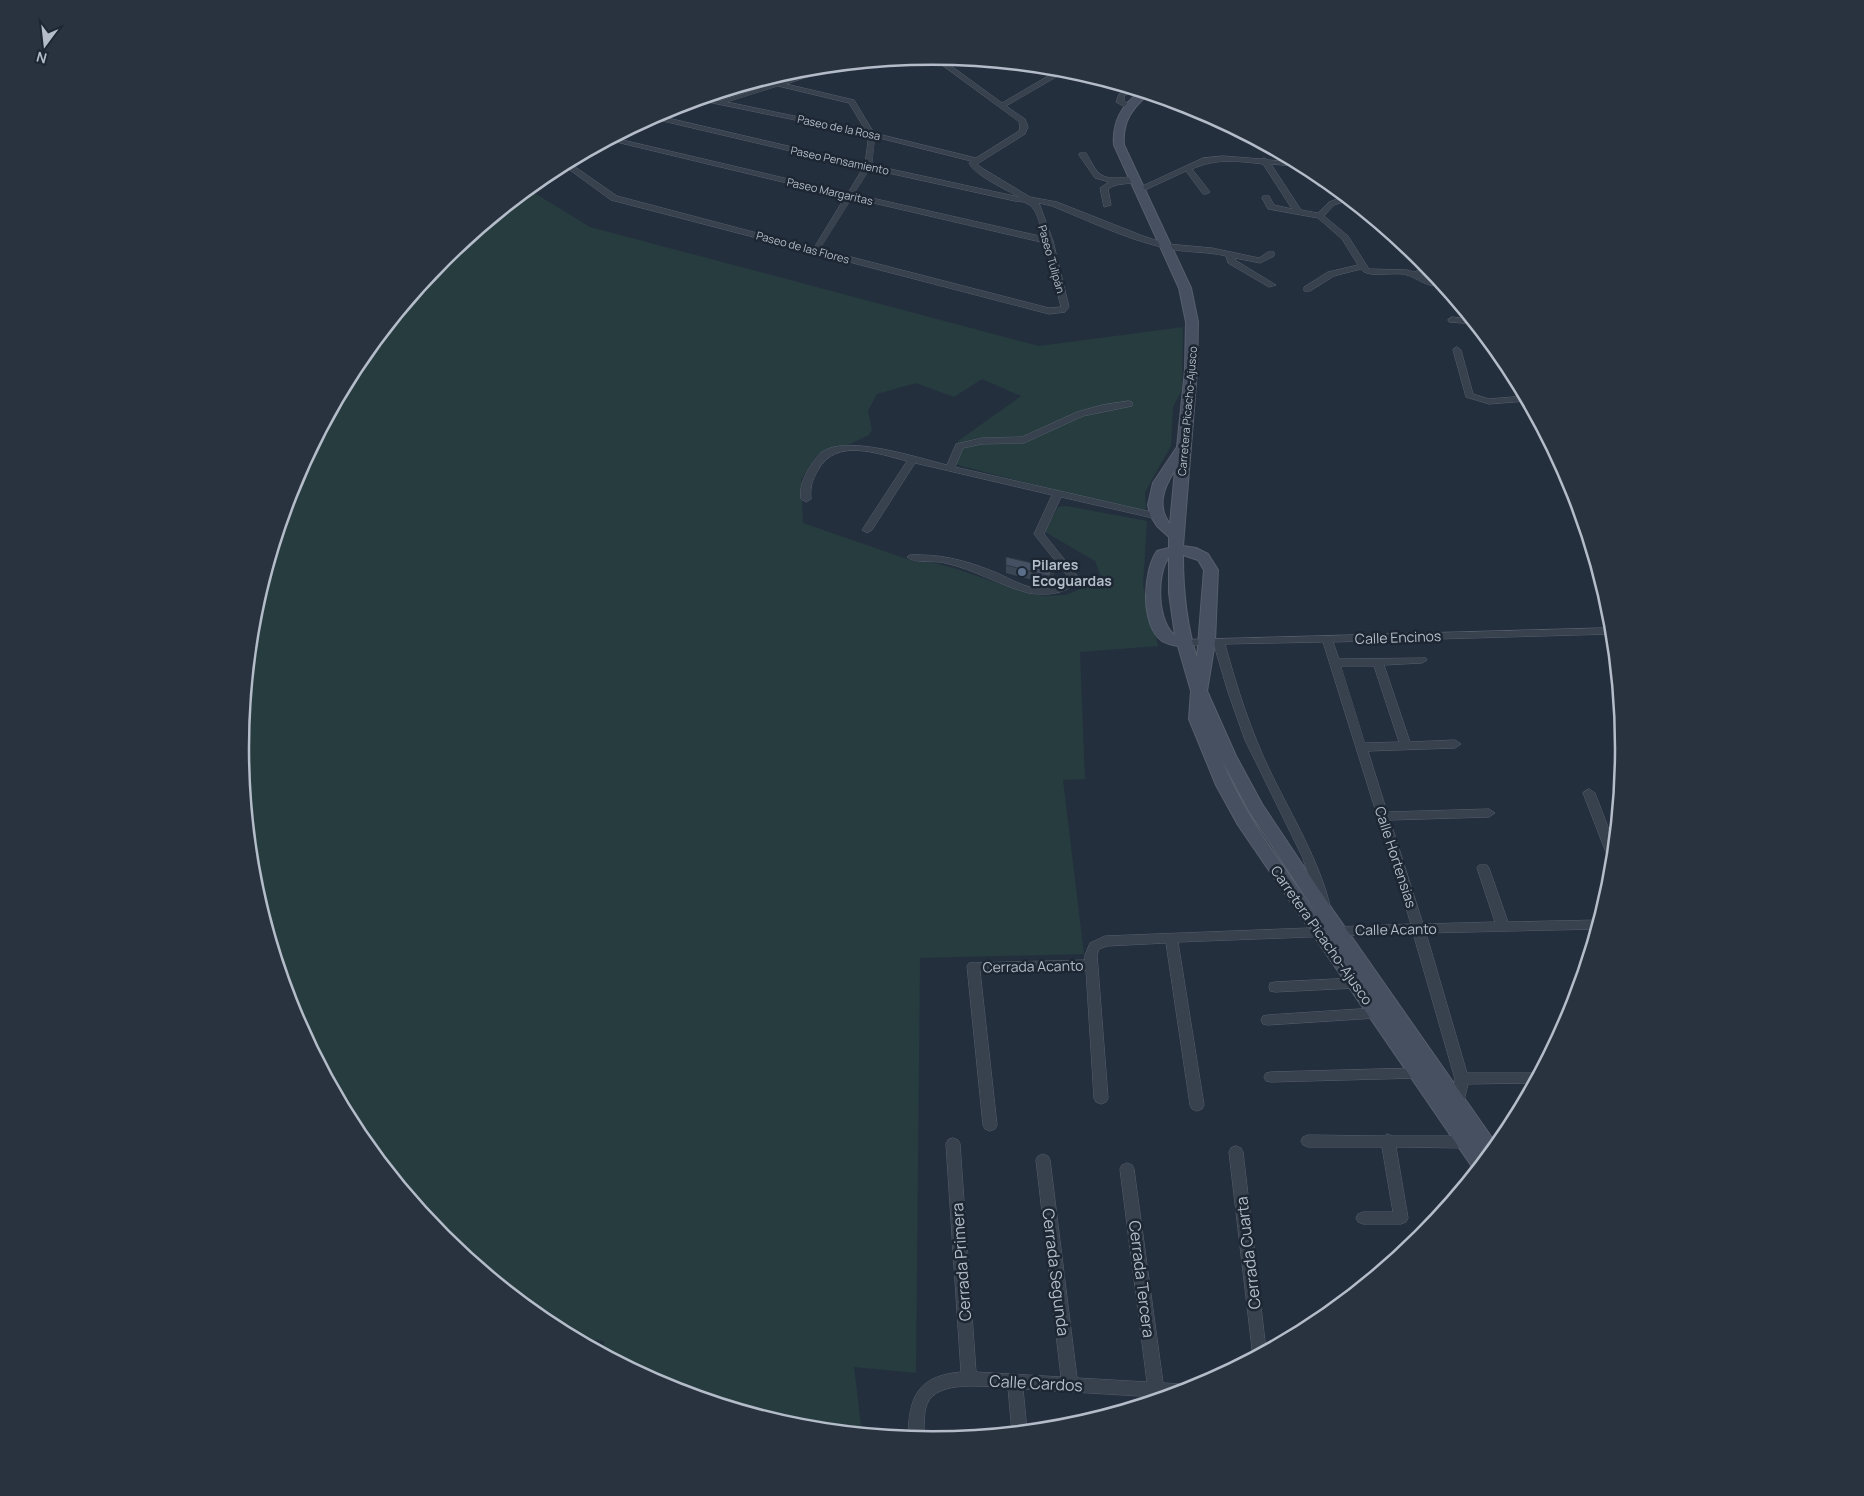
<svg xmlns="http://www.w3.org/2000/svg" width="1864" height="1496" viewBox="0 0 1864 1496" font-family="Manrope,sans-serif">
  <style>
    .green { fill: #263c3f }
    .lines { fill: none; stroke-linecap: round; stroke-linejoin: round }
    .minor-casing { stroke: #565f6c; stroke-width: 1 }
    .secondary-casing { stroke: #565f6c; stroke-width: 2 }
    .minor { fill: #38414e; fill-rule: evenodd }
    .secondary { fill: #465061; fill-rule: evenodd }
    .wall { fill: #3b4654 }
    .shaded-wall { fill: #303945 }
    .building { fill: #455162; stroke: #303945 }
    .service-dot { fill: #5c6f8a; stroke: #1d2633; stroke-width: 2 }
    .labels { text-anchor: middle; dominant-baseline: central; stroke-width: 5; stroke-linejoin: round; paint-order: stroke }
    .far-street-label { font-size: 11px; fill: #b4bcc9; stroke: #1d2633 }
    .poi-label { font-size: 14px; font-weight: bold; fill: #b4bcc9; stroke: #1d2633; text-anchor: start }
    .street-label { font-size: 14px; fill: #b4bcc9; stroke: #1d2633 }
    .near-street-label { font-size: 16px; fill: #b4bcc9; stroke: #1d2633 }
    .rim { fill: none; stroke: #b4bcc9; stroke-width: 2.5 }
  </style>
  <rect width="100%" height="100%" fill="#242f3e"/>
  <!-- green -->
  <path class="green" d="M528,189L590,227L1039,346L1183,327L1182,389L1173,407L1171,446L1145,492L1146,511L1125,508L961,466L955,463L958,441L1021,396L982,379L954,397L916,383L877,394L868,411L872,430L869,435L850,444L832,448L816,456L801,480L803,523L913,561L934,563L957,569L1017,590L1043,596L1066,595L1102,580L1095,561L1045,532L1058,507L1067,506L1147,521L1143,585L1158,646L1080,652L1085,779L1063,780L1084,954L920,958L916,1373L854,1367L862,1433L797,1426L667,1387L604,1354V1341L575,1338L547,1323L443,1237L357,1132L293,1012L253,883L240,748L254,613L293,483L357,363L443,259Z"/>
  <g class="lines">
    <!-- minor casing -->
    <g class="minor-casing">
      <path id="minor" d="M930,56L939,57L1002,103L1060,69L1068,70L1006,106L1025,119L1028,127L1025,134L977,164L982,168L1030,197L1057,202L1143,236L1168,244L1212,248L1259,258L1268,252H1274V256L1260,263L1235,258V260L1276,285L1269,287L1228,263L1226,256C1206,251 1185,253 1165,248C1126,239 1089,221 1052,206L1039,203L1053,241L1069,307L1065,312L1049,314L611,200L563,165L568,162L617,196L814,248L845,197L608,140L614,138L848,193L863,168L650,118L655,115L865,164L868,142V135L698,100L704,98L720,101L830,66L844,65L786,84L854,100L874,133L976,158L1019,131L1020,127L1019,122ZM778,86L849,103L866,131L727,102ZM875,137L971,161L969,163C974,175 1007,190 1019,197L872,165ZM870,169L1015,201C1038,201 1037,219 1044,237L854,194ZM852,198L1045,243L1061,307L1049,308L820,249Z
        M1128,88L1135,90L1124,96V101L1133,107L1129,109L1116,102L1119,94Z
        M1080,153H1086C1090,159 1094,169 1100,174C1111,183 1129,173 1140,180C1131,186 1120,181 1108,189L1111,205L1104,207L1100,188L1109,182L1095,178L1079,155Z
        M1223,156L1261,159L1264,158L1268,160L1297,162L1305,167L1271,164L1301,210L1318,213L1329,202L1345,196L1349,200L1334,205L1324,216L1348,236L1369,269L1407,270L1414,272L1428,267L1431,271L1421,275L1439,284C1431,290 1415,277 1407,275C1395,271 1367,279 1361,269L1334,276L1310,291H1304V287L1328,272L1358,265L1342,239L1318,218L1268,209L1262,198L1263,196H1269L1274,205L1292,209L1263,164C1236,161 1217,158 1192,169L1210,192L1206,194H1203L1186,171L1143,191L1136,189L1203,158Z
        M1308,169L1317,174L1325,184L1324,186H1318L1307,170Z
        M1452,317L1471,319L1475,324L1449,322L1448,320Z
        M1457,347L1461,350L1473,394L1489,399L1525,396L1527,401L1489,404L1466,397L1453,350Z
        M1129,401L1132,402V406L1083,416L1024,443L982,444L963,448L955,467L1160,514L1162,516L1157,519L1061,497L1044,534L1080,579C1067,594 1048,596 1029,593C1000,586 974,569 945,563C934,560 915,564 907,557C911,553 915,555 921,555C947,555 973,563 997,573C1011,579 1025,588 1041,589C1052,589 1060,585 1069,578L1034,534L1052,495L915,463L872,530L867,533L862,530L907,461C878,454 836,437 818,470C812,481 810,486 811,499L806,502L801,499C800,487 802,481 808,470C812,464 816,456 822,452C847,434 918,458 947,465L956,444L982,438L1022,437L1077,412L1102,405Z
        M1612,628V634L1333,642L1339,659L1426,658L1427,660L1422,663L1384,665L1410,742L1455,740L1461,744L1455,748L1368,751L1387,812L1489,809L1495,813L1489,817L1390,820L1423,924L1495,922L1477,868L1479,865H1487L1489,868L1508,922L1599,920L1597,929L1426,933L1467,1073H1539L1533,1083L1468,1084L1462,1109L1457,1111L1452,1109L1450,1105L1455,1079L1413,933L1178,942L1204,1105L1202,1109L1197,1111L1192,1109L1190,1105L1166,943L1107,946L1099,949L1097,955L1108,1098L1106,1102L1101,1104L1096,1102L1094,1098L1086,970L980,971L997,1125L995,1129L990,1131L985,1129L983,1125L967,966L969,963L1085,960V955L1090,943L1105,936L1411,924L1323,642L1225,644C1237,688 1251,732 1271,773C1293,818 1319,860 1331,909L1329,912H1321L1302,856L1245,740L1228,692L1214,645H1184L1179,642L1180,640ZM1341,666H1374L1399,742L1365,743Z
        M1589,789L1595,793L1614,843L1613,859L1609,858L1607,855L1583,793Z
        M1356,978L1361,979L1362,983L1361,987L1356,988L1275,992L1270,991L1269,987L1270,983L1275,982Z
        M1376,1008L1381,1009L1382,1013L1381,1017L1376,1018L1268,1025L1263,1024L1261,1020L1263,1016L1268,1015Z
        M1418,1068L1423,1069L1425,1073L1423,1077L1418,1078L1271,1082L1266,1081L1264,1077L1266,1073L1271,1072Z
        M1388,1134L1392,1136H1465L1470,1138L1472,1142L1470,1146L1465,1148L1396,1147L1408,1218L1406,1222L1401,1224H1363L1358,1222L1356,1218L1358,1214L1363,1212H1393L1382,1147H1308L1303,1145L1301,1141L1303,1137L1308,1135L1384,1136Z
        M953,1138L958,1140L960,1144L976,1372L1061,1377L1036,1160L1038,1156L1043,1154L1048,1156L1050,1160L1077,1378L1147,1382L1120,1169L1122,1165L1127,1163L1132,1165L1134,1169L1163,1383L1183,1384L1188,1386L1190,1389L1164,1397H1156L1023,1389L1027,1430L1012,1432L1008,1388C987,1387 937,1379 927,1404C923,1415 925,1427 923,1439L908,1437C909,1397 917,1376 961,1372L946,1144L948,1140Z
        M1236,1146L1241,1148L1243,1152L1266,1350L1253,1357L1229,1152L1231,1148Z"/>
    </g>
    <!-- secondary casing -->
    <g class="secondary-casing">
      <path id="secondary" d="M1140,92L1149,94C1132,108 1122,122 1124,145L1191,288L1198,322L1197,370L1183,546L1196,548L1208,554L1218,570L1215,642L1207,691L1236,756L1262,804L1330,906L1497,1145L1475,1171L1238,825L1216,785L1189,719L1191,691L1178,646C1172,645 1167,644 1162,641C1140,625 1143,571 1157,551L1169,548V537L1157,526L1150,515L1148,505L1153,483L1177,447L1185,370L1186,322L1179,288L1114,145C1112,123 1122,104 1140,92ZM1175,470L1170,524C1156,506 1164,487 1175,470ZM1183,555L1198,560L1204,570L1197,658C1186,624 1183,590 1183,555ZM1169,557V593L1175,635C1157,623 1156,573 1169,557ZM1222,760L1249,811L1316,913C1281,864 1245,816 1222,760Z"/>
    </g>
    <!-- minor -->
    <use href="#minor" class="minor"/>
    <!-- secondary -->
    <use href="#secondary" class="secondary"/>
  </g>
  <!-- wall -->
  <path class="wall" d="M1006,557L1054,575L1048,584L1006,573Z"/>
  <!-- shaded-wall -->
  <path class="shaded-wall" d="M1054,568V575L1048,584L1049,576Z"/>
  <!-- building -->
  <path class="building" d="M1006,557L1054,568L1049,576L1006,565Z"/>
  <!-- markers -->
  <circle class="service-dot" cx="1022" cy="572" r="5"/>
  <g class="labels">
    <!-- far-street labels -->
    <g class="far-street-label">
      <text transform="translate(839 127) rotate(12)">Paseo de la Rosa</text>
      <text transform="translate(840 160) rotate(12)">Paseo Pensamiento</text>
      <text transform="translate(830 191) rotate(13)">Paseo Margaritas</text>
      <text transform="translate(803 247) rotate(15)">Paseo de las Flores</text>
      <text transform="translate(1052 259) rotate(74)">Paseo Tulipán</text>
      <text transform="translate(1187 411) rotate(-85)">Carretera Picacho-Ajusco</text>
    </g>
    <!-- poi labels -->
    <g class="poi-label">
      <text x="1032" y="564">Pilares<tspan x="1032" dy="16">Ecoguardas</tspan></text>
    </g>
    <!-- street labels -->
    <g class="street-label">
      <text transform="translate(1398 637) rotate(-2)">Calle Encinos</text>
      <text transform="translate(1396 857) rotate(72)">Calle Hortensias</text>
      <text transform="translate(1396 929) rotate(-1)">Calle Acanto</text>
      <text transform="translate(1322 935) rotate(55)">Carretera Picacho-Ajusco</text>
      <text transform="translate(1033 966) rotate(-1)">Cerrada Acanto</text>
    </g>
    <!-- near-street labels -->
    <g class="near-street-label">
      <text transform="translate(1248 1253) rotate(-97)">Cerrada Cuarta</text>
      <text transform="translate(961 1262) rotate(-94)">Cerrada Primera</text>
      <text transform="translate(1056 1272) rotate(83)">Cerrada Segunda</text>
      <text transform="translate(1142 1279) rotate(83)">Cerrada Tercera</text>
      <text transform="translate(1036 1383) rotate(3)">Calle Cardos</text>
    </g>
  </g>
  <!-- crop -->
  <path d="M0 0H1864V1496H0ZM249 748a683 683 0 1 1 1366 0a683 683 0 1 1-1366 0Z" fill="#29323f" fill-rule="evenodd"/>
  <path class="rim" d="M249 748a683 683 0 1 1 1366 0a683 683 0 1 1-1366 0Z"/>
  <!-- north arrow -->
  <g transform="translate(45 45) rotate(195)" stroke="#1d2633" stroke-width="4" paint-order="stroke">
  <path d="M0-4L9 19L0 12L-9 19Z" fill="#b4bcc9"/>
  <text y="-8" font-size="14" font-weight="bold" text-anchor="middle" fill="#b4bcc9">N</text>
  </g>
</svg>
